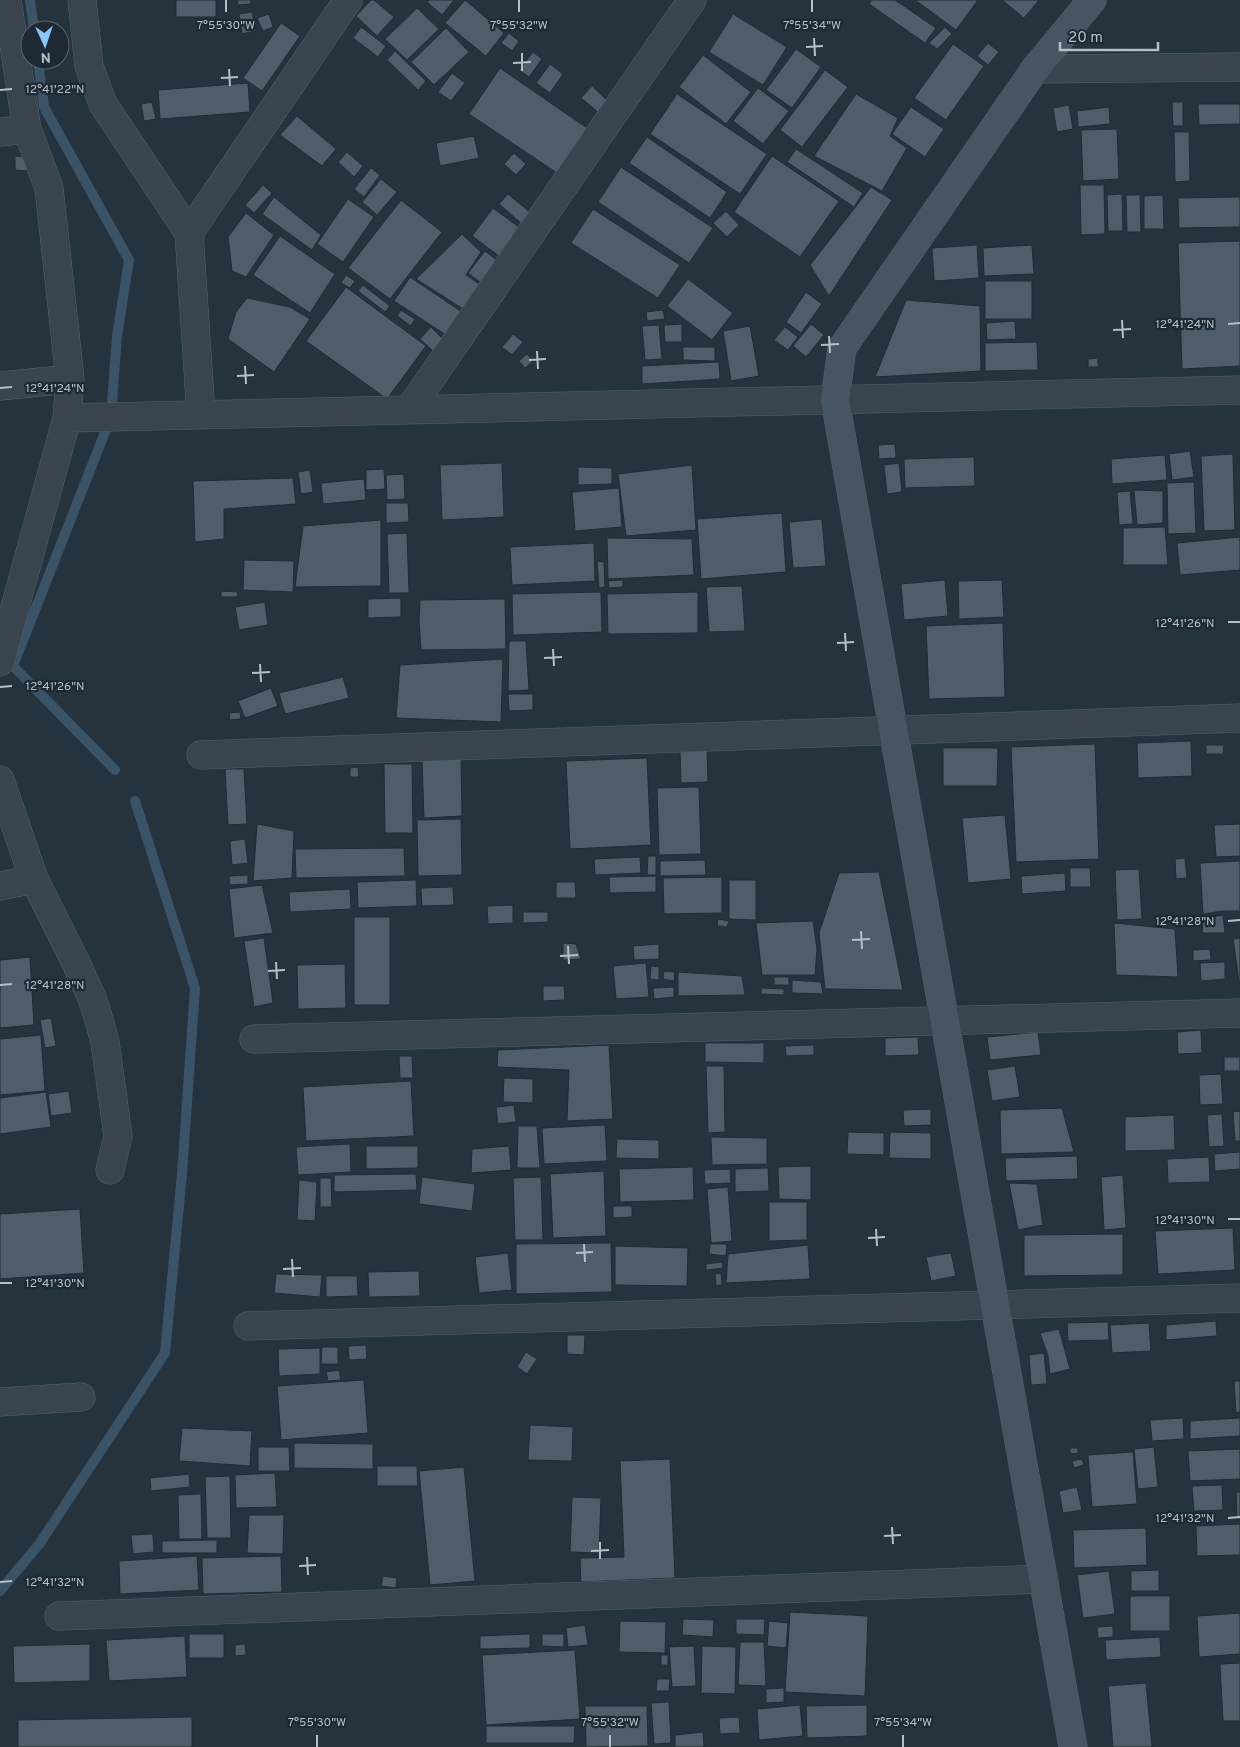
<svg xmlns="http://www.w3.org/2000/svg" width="1240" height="1747" viewBox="0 0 1240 1747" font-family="Overpass,sans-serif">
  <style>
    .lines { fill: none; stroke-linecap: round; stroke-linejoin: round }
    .stream { stroke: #3a5366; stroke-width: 10 }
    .building { fill: #4e5d69; stroke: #202b35 }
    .street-casing { stroke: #57626c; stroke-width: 29 }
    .secondary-casing { stroke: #57626c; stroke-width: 29 }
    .street { stroke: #39444e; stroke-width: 28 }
    .secondary { stroke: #475461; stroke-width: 28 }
    .ticks { fill: none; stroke: #b5bfc9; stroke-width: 2 }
    .ticks-label { font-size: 12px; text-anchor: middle; fill: #b5bfc9; stroke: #1e2933; stroke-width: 4.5; stroke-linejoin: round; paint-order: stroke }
  </style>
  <rect width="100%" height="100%" fill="#25333e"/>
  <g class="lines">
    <!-- stream -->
    <path class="stream" d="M30,0L34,30
      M38,60L44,107L129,260L117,336L111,417L13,666L115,770
      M0,1591L40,1543L165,1353L182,1174L195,988L135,801"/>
  </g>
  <!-- building -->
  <path class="building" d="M176,0H216V17H176Z
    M237,0H251V4L238,5Z
    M371,0H374L394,17L377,36L356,16Z
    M429,0H454L442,15L427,2Z
    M465,0L504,33L486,56L445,23Z
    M872,0H895L936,28L925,43L869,4Z
    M915,0H978L956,30Z
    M1002,0H1039L1024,18Z
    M417,8L439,29L407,60L385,39Z
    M252,12L256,31L242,34L239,14Z
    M269,14L273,27L263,31L257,18Z
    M733,14L787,47L763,85L709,52Z
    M281,23L300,36L262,91L243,78Z
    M361,27L386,46L378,57L353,38Z
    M945,27L952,34L937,49L929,43Z
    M446,28L469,52L434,85L411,62Z
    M509,33L519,41L512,51L501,43Z
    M988,43L999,52L988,65L977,56Z
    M953,44L984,66L946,120L914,98Z
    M796,49L821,67L792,108L766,90Z
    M395,51L426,81L418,90L387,60Z
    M533,52L542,59L529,77L519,70Z
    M703,55L751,92L726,124L679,87Z
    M550,64L563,74L550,93L536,83Z
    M500,68L587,128L557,173L469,114Z
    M825,70L848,87L802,147L780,130Z
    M452,73L465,83L451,101L438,92Z
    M248,83L250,112L160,119L158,90Z
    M592,86L609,102L599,113L581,98Z
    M758,88L789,111L763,144L733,121Z
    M677,94L767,154L740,194L650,134Z
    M856,94L898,118L890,136L907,148L882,191L814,156Z
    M152,102L156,119L144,121L141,104Z
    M1172,102H1183V126H1173Z
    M1198,104H1240V124L1199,125Z
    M1069,105L1073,129L1057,132L1053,108Z
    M911,107L944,129L925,157L892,134Z
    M1109,107L1110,124L1078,127L1077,111Z
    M297,116L336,149L322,166L280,135Z
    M1117,129L1119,179L1083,181L1081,130Z
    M1174,132H1189L1190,181L1175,182Z
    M474,136L479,158L440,166L436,143Z
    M647,137L727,192L710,218L629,163Z
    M796,149L863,193L854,207L787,162Z
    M347,152L363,166L354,177L338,162Z
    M514,153L526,164L516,175L504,164Z
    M15,156L29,157L28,171L15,170Z
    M772,156L839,201L800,257L734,212Z
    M621,167L713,228L689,263L598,202Z
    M371,168L380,175L364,197L354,189Z
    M381,179L397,192L377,215L362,202Z
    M263,185L272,193L254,213L245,205Z
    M1080,185H1104L1105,234L1081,235Z
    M871,187L892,200L829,296L810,265Z
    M508,194L531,213L522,224L499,204Z
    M1122,194L1123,231H1108L1107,195Z
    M1126,195H1140L1141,232H1127Z
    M1163,195L1164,229H1144V196Z
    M274,197L321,235L312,250L262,214Z
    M1240,197V227L1179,228L1178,198Z
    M348,199L374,217L343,262L317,244Z
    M401,200L442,232L390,299L348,268Z
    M493,208L520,228L499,256L472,236Z
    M593,209L680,265L658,298L571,243Z
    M726,211L739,225L727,237L713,223Z
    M246,213L274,235L246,277L232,271L228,237Z
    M462,234L481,252L466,275L484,287L468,312L416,279Z
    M280,236L335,274L310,313L253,275Z
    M1240,241V366L1182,369L1178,243Z
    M977,245L979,278L934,281L932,248Z
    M1032,245L1034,274L984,276L983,248Z
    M485,251L497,260L480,282L468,273Z
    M346,275L355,281L350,288L341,283Z
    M410,277L465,314L449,337L394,301Z
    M688,279L733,313L712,340L667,306Z
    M985,281H1032V319H985Z
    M363,285L390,306L385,312L358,291Z
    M346,287L426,346L387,399L306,341Z
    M806,292L822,304L801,333L786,322Z
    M247,298L290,307L310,319L274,372L228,339L236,312Z
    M906,300L980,306L981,371L875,377Z
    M401,310L415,319L411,326L397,316Z
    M663,310L665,319L647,321L646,312Z
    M1015,321L1016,339L987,340L986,323Z
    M682,324V342H665L664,325Z
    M811,324L824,335L806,357L793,346Z
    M659,325L662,359L645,360L642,326Z
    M750,326L759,376L731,381L723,331Z
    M431,327L443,339L433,351L420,339Z
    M785,327L798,337L788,350L774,340Z
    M513,334L523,342L512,355L502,347Z
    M1037,342L1038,370L985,371V343Z
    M683,347H715V361L683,360Z
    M527,354L533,361L525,368L519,361Z
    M1097,358L1099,367H1088V359Z
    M719,362L720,379L642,384V366Z
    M895,444L896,458L879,459L878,445Z
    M1190,451L1194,477L1172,480L1169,454Z
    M1233,454L1235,530L1204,531L1201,456Z
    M1165,455L1167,480L1112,484L1111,459Z
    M974,457L975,486L905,488L904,459Z
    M502,463L504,517L442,520L440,465Z
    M899,463L902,492L887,494L884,465Z
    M692,465L696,530L626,536L618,474Z
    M578,467L612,468V484L578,485Z
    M384,469L385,489L366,490V470Z
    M310,470L313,492L301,494L298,472Z
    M404,474L405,499L387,500L386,475Z
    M293,478L296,504L224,509V539L195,542L193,481Z
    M364,479L366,500L323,504L321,483Z
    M1194,482L1196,533L1168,534L1167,483Z
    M619,488L622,527L575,531L572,492Z
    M1134,490L1163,491V523L1137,525Z
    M1130,491L1133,524L1119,525L1117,492Z
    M386,503H408L409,522L386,523Z
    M782,513L786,572L701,579L697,519Z
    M822,519L826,566L793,568L789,522Z
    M381,520V586L295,587L303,526Z
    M1165,527L1168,565H1123V528Z
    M407,533L409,593H389L387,534Z
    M1240,537V570L1180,575L1177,543Z
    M607,538L692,539L694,575L608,579Z
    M594,543L595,581L512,585L510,547Z
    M244,560L294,561L293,592L243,590Z
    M597,561L604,562L605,587L599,588Z
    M623,580V587L609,588L608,581Z
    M945,580L948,616L904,620L901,584Z
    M1002,580L1004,617L959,619L958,581Z
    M742,586L745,631L709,632L706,587Z
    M221,591L238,592L237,597H221Z
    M601,592L602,632L513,635L512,594Z
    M698,592V633L608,634L607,594Z
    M401,598V617L368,618V599Z
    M505,599L506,649L421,650L419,619L420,600Z
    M265,602L268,625L239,630L235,607Z
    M1003,623L1005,697L929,699L926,626Z
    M509,641H526L529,690L508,691Z
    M503,659L501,722L396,718L400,665Z
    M343,677L349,698L285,714L279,693Z
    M271,688L278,706L245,718L238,701Z
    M508,694H533V710L509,711Z
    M240,712L241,719L230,720L229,713Z
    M1191,741L1192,776L1138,778L1137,743Z
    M1095,744L1099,859L1016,862L1011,747Z
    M1206,745H1224L1223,754H1206Z
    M943,748H998L997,786H943Z
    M707,750L708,782L681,783L680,752Z
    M647,758L651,845L570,849L566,761Z
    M461,759L462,816L424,818L422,760Z
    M384,764H412L413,833H385Z
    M358,767L359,777H350V768Z
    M225,769H244L247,824L228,825Z
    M699,787L701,854L659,855L657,788Z
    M1005,815L1011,879L968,883L962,818Z
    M461,819L462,875L418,876L417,820Z
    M257,824L294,831L292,878L253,881Z
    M1240,824V856L1216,857L1214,825Z
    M245,839L248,863L232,865L230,841Z
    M404,848L405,876L296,878L295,849Z
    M648,856H656V875H647Z
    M640,857L641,873L595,875L594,859Z
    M1185,858L1187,878L1176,879L1175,859Z
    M705,860L706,875L660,876V861Z
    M1240,861V911H1223L1203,914L1200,863Z
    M1070,868H1090L1091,887H1070Z
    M1139,869L1142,919L1117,920L1115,870Z
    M879,872L903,990L825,989L819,933L839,873Z
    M1065,873L1066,891L1022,894L1021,876Z
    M248,875V884L230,885L229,876Z
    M656,876V892L610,893L609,877Z
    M722,877V913L664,914L663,878Z
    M416,880L417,906L358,908L357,882Z
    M729,880H756V920L729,919Z
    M556,882H575L576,898H556Z
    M262,885L273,933L234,938L229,889Z
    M453,887L454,905L422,906L421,888Z
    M350,889L351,909L290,912L289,892Z
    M513,905V923L488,924L487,906Z
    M523,912H548V922L523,923Z
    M1223,915L1225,933H1202L1203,918Z
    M354,917H390V1005H354Z
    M718,919L729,921L727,927L717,926Z
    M813,921L817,949L815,975H762L756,923Z
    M1114,923L1175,929L1178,977L1116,975Z
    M264,938L273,1003L254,1007L244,941Z
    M1240,938V981H1239L1233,939Z
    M563,943L576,944L581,959L563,960Z
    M659,944V959L634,960L633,946Z
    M1210,949L1211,960L1193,961V950Z
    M30,957L34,1025L0,1028V960Z
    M1225,962V979L1201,981L1200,963Z
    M646,963L649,997L616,999L613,966Z
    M345,964L346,1008L298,1009L297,965Z
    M651,966L659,967V980L650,979Z
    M664,971L675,972L674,981L663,979Z
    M678,972L742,976L745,995L678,996Z
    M774,977H789V985H774Z
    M792,980L821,982L823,994L792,993Z
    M543,986H564L565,1000L543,1001Z
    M674,987V997L654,999L653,988Z
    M761,988L784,989V995L761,994Z
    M51,1018L56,1046L45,1048L40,1020Z
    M1201,1030L1202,1053L1178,1054L1177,1032Z
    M1038,1032L1041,1055L990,1060L987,1037Z
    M41,1035L45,1091L0,1095V1039Z
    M918,1037L919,1055L885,1056V1038Z
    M705,1043H764V1063L705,1062Z
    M609,1045L613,1119L567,1121L569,1070L497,1067L498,1050Z
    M814,1045V1055L786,1056L785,1046Z
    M399,1056H412L413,1078H400Z
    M1224,1057H1240V1071H1224Z
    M706,1066H724L725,1132L708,1133Z
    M1015,1066L1020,1097L992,1101L987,1070Z
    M1221,1074L1223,1104L1200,1105L1199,1075Z
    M504,1078L533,1079V1103L503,1102Z
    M411,1081L414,1136L306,1141L303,1087Z
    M69,1091L72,1113L51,1116L48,1094Z
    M46,1092L51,1127L0,1134V1098Z
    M514,1105L516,1122L498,1124L496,1107Z
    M1062,1108L1074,1152L1001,1154L1000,1110Z
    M931,1109V1125L904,1126L903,1110Z
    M1240,1111V1141H1235L1233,1112Z
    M1222,1114L1224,1146L1209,1147L1207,1115Z
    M1174,1115L1175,1150L1125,1151V1117Z
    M605,1125L607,1161L544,1164L542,1128Z
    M518,1126H537L540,1168H517Z
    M848,1132L884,1133V1155L847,1154Z
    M890,1132L931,1133V1159L889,1158Z
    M711,1137L767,1138V1164L712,1165Z
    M617,1139L659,1140V1159L616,1158Z
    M350,1144L351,1172L298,1175L296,1147Z
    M366,1146H418V1168L366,1169Z
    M509,1146L511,1170L471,1173L472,1149Z
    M1240,1152V1169L1215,1171L1214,1154Z
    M1077,1156L1078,1179L1006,1181L1005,1158Z
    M1209,1157L1210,1182L1168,1183L1167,1159Z
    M811,1166V1200L779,1199L778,1167Z
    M693,1167L694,1200L620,1202L619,1169Z
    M768,1168L769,1191L735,1192V1169Z
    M730,1169L731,1183L705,1184L704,1170Z
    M604,1171L606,1236L553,1238L550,1174Z
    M416,1174L417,1190L334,1192V1175Z
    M1123,1175L1126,1228L1104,1230L1101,1177Z
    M422,1177L475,1184L472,1211L419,1204Z
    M541,1177L543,1240H515L513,1178Z
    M320,1178H331L332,1207H320Z
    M299,1180L317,1182L315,1221L297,1220Z
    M1009,1183L1037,1184L1043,1225L1018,1230Z
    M728,1187L732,1241L711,1243L707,1189Z
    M769,1202H807V1240L769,1241Z
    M613,1206H632V1217L613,1218Z
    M80,1209L84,1273L0,1279V1214Z
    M1233,1228L1235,1270L1158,1274L1155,1231Z
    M1123,1234V1275L1024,1276V1235Z
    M611,1243L612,1292L516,1294V1244Z
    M710,1244H727L726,1256L709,1254Z
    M808,1245L810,1279L726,1283L728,1254Z
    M615,1246L688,1248L687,1286L615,1285Z
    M508,1253L512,1290L479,1293L475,1257Z
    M951,1253L956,1276L931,1281L926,1257Z
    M722,1262L723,1268L706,1270V1264Z
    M419,1271L420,1296L369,1297L368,1272Z
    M721,1273L722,1285L716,1286L715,1274Z
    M276,1274L322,1275L320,1297L274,1293Z
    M326,1276H357L358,1296L326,1297Z
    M1216,1321L1217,1336L1166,1340V1325Z
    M1108,1322L1109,1340L1068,1341L1067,1323Z
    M1149,1323L1151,1351L1112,1353L1110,1325Z
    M1059,1329L1070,1369L1050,1374L1048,1356L1040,1333Z
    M567,1335H585L584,1355L567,1354Z
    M366,1345L367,1359L349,1360L348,1346Z
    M322,1347H338V1364H321Z
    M320,1348V1374L279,1376L278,1349Z
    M526,1352L537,1359L527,1374L517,1367Z
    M1044,1353L1047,1384L1031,1385L1029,1355Z
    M339,1370L341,1380L328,1381L326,1372Z
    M364,1380L368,1433L281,1440L277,1386Z
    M1234,1381H1240V1412L1236,1413Z
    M1183,1418L1184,1439L1152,1441L1150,1420Z
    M1240,1418V1436L1190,1439V1421Z
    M530,1425L573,1427L572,1461L528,1460Z
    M182,1428L252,1431L250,1466L179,1461Z
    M294,1443L373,1444V1469L294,1468Z
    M258,1447H289L290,1471H258Z
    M1154,1447L1158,1487L1138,1489L1134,1449Z
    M1070,1448H1078V1453L1070,1454Z
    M1240,1449V1479L1190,1481L1188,1451Z
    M1133,1452L1137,1504L1092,1507L1088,1455Z
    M670,1459L675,1578L581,1582L580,1558L624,1557L620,1461Z
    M1082,1459L1084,1465L1074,1468L1072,1461Z
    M377,1466H417L418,1486H377Z
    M464,1467L475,1581L430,1585L419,1471Z
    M275,1473L277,1507L236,1508L235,1475Z
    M189,1474L190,1487L151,1491L150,1478Z
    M230,1476L231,1538H207L205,1477Z
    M1222,1485L1223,1510L1194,1511L1192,1486Z
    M1077,1487L1082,1510L1063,1513L1059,1491Z
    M1236,1492H1240V1519H1237Z
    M201,1494L202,1539H179L178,1495Z
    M572,1497L601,1498L599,1553L570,1552Z
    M249,1515H284L283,1554L247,1553Z
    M1240,1524V1555L1197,1556L1196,1526Z
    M1146,1528L1147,1565L1074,1568L1073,1530Z
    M153,1534L154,1552L133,1554L131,1535Z
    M217,1540V1553H162V1541Z
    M197,1556L199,1590L120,1594L119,1561Z
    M281,1556L282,1592L203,1594L202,1558Z
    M1159,1570V1591H1131V1571Z
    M1109,1571L1115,1614L1083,1618L1077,1575Z
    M383,1576L397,1578L396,1588L381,1586Z
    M1130,1596H1170V1631H1130Z
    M790,1612L868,1616L865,1696L785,1692Z
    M1240,1613V1654L1199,1657L1197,1616Z
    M683,1619L714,1620L713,1637L682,1635Z
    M736,1619H765L764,1635L736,1634Z
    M620,1621L666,1622L665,1653L619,1652Z
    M769,1621L788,1623L786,1648L767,1646Z
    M585,1625L588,1645L568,1647L566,1628Z
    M1113,1626V1637L1098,1638L1097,1627Z
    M189,1634H224V1658H189Z
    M530,1634V1648L480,1649V1636Z
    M542,1634H564V1647L542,1646Z
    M185,1636L187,1677L109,1681L106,1640Z
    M1160,1637L1161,1657L1106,1660L1105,1640Z
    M740,1642H764L766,1686L738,1685Z
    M90,1644V1681L14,1683L13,1646Z
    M245,1644L246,1655L235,1656V1645Z
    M694,1646L696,1686L672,1687L669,1647Z
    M702,1646L736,1647L735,1694L701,1693Z
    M575,1650L580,1719L486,1725L482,1655Z
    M661,1655H668V1665H661Z
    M1240,1663V1721H1223L1220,1664Z
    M657,1679H670L669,1691H656Z
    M1146,1683L1152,1747H1113L1108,1686Z
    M784,1688V1702L766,1703V1689Z
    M669,1702L671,1743L654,1744L651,1703Z
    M800,1705L803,1736L759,1740L757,1709Z
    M867,1705V1736L807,1738L806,1706Z
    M585,1706H647L648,1746L586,1747Z
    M192,1717V1747H18V1720Z
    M739,1717L740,1733L720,1734L719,1718Z
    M486,1726H575L574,1743H486Z
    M703,1732L704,1747H675V1735Z"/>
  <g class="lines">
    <!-- street casing -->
    <g class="street-casing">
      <path id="street" d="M82,0L89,66L103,104L189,233
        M1035,69L1240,67
        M0,132L27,129
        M0,386L70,379
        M409,410L692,0
        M201,415L189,233L348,0
        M67,418L1240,390
        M0,662L67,418L70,379L49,188L27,129L7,0
        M201,755L1240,718
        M0,780L34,879L76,963L92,998L97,1013L105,1042L118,1136L110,1170
        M0,886L34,879
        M254,1039L1240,1013
        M248,1326L1240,1298
        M0,1402L81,1397
        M59,1616L1044,1579"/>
    </g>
    <!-- secondary casing -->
    <g class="secondary-casing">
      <path id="secondary" d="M1073,1747L835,400L842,348L1035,69L1092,0"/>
    </g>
    <!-- street -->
    <use href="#street" class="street"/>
    <!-- secondary -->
    <use href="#secondary" class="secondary"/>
  </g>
  <!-- ticks -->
  <path class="ticks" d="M226,0V12M519,0V12M812,0V12M814,38L815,56M806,47L823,46M522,53V71M513,63L531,62M229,69L230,86M221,78L238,77M0,90L12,89M1122,320L1123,338M1228,324L1240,323M1113,330L1131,329M829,336L830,353M821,345L839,344M537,351L538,369M529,360L546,359M245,366L246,384M237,376L254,375M0,388L12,387M1228,622H1240M845,633L846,651M837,643L854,642M553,649L554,666M544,658L562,657M260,664L261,682M252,673L270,672M0,687L12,686M1228,921L1240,920M861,931L862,949M852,940L870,939M568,946L569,964M560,956L578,955M276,962L277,979M268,971L285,970M0,985L12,984M1228,1219H1240M876,1229L877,1246M868,1238L885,1237M584,1244L585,1262M576,1253L593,1252M292,1259L293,1277M283,1269L301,1268M0,1283H12M1228,1518L1240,1517M892,1527L893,1544M884,1536L901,1535M600,1542V1559M591,1551L609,1550M307,1557L308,1575M299,1566L316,1565M0,1582L12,1581M317,1735V1747M610,1735V1747M903,1735V1747"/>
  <g class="ticks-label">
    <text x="226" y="29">7°55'30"W</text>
    <text x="519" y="29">7°55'32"W</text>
    <text x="812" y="29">7°55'34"W</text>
    <text x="55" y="93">12°41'22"N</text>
    <text x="1185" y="328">12°41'24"N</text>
    <text x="55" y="392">12°41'24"N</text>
    <text x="1185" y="627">12°41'26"N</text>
    <text x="55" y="690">12°41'26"N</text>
    <text x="1185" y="925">12°41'28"N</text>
    <text x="55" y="989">12°41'28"N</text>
    <text x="1185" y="1224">12°41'30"N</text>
    <text x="55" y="1287">12°41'30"N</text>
    <text x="1185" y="1522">12°41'32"N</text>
    <text x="55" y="1586">12°41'32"N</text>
    <text x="317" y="1726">7°55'30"W</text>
    <text x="610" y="1726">7°55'32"W</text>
    <text x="903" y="1726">7°55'34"W</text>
  </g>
  <!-- north arrow -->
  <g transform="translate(45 45) rotate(177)"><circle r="24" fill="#1e2933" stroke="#5a656f"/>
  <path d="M0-4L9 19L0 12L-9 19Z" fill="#8cc4f6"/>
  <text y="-8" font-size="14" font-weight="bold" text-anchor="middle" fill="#b5bfc9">N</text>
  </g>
  <!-- scale -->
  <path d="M1060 42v8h98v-8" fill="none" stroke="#b5bfc9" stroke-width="2.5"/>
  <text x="1068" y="42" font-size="15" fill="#b5bfc9" stroke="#1e2933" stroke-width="4" paint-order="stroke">20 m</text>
</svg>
